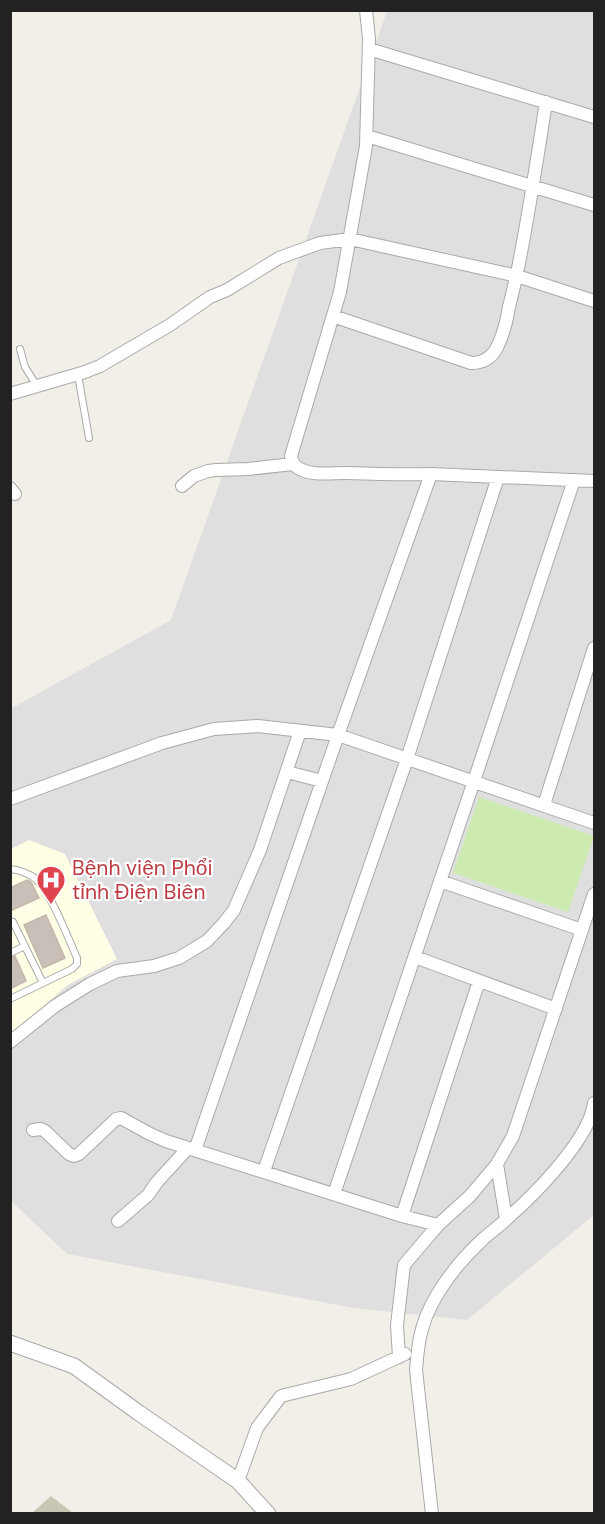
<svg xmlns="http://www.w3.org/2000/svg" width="605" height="1524" viewBox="0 0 605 1524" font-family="'DM Sans',sans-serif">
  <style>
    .residential { fill: #e0dfdf }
    .education { fill: #ffffe5 }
    .construction { fill: #c7c7b4 }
    .grass { fill: #cdebb0 }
    .building { fill: #c7bfb8; stroke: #c4b6ab; stroke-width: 1.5 }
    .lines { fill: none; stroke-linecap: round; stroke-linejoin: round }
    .service-casing { stroke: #a9a9a9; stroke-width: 8 }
    .minor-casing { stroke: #a9a9a9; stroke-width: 14 }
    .tertiary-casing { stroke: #a9a9a9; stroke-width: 17 }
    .service { stroke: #fff; stroke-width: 6 }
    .minor { stroke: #fff; stroke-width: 12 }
    .tertiary { stroke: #fff; stroke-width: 15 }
    .labels { text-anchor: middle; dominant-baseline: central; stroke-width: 4.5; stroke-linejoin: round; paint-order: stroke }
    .health-label { font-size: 21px; fill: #be3a42; stroke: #fff; text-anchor: start }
  </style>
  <rect width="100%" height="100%" fill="#f2efe9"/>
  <!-- residential -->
  <path class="residential" d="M387,11H594V1215L467,1320L354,1308L67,1254L11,1201L10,709L171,620Z"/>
  <!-- education -->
  <path class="education" d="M29,840L65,854L117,959L68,985L11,1034V849Z"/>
  <!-- construction -->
  <path class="construction" d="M51,1496L73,1513H32Z"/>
  <!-- grass -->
  <path class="grass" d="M479,797L594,836L568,912L453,873Z"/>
  <!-- building -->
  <path class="building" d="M27,880L31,882L39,898L10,911V888Z
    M46,915L65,958L43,968L24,925Z
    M15,956L26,981L10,989V958Z"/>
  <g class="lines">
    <!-- service casing -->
    <g class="service-casing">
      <path id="service" d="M20,349L25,367L37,386
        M78,375L89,438
        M10,869C20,870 28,873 36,879C51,893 68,938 77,958V964L72,969L10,999
        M13,922L43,983
        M10,953L25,946"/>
    </g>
    <!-- minor casing -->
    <g class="minor-casing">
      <path id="minor" d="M366,10L369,39L366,146L340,292L291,456C292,461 293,465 298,468C311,476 331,473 345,473C374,474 402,475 431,474L594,481
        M369,49L594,117
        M367,136L594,205
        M333,316L471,363C485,363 494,356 499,343C504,332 507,319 509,307C513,291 517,274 520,258C530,206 538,154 546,102
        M10,394L85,372L100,366L170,325L210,297L227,290L279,258L320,243L350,239L517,276L594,301
        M182,486L194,476L208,471L216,470L248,469L293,464
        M10,488L15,494
        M287,772L322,781
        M10,799L162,743L214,729L258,726L338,735L594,823
        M544,805L594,648
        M440,881L582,930
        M415,957L556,1009
        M10,1042L55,1006L90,984L117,971L154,966L179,958L207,941L224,923L234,910L260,850L300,731
        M33,1130L41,1129L45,1131L69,1154L74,1156L79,1154L116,1119L121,1118L150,1134L166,1141L402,1216L438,1225
        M195,1150L338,735L431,474
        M497,1164L506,1219
        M264,1171L407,759L498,477
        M334,1194L474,781L574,480
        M402,1216L479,981
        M118,1221L148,1195L157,1182L188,1148
        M399,1357L397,1325L404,1265L438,1225L470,1196L497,1164L513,1136L594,894
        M238,1481L257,1428L281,1396L351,1379L405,1354
        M432,1514L416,1370C417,1356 418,1343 422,1329C431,1296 458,1262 483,1239C492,1231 502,1224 511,1215C536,1193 576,1151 589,1120C592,1115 593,1108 594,1103"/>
    </g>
    <!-- tertiary casing -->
    <g class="tertiary-casing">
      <path id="tertiary" d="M10,1343L74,1366L139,1413L238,1481L268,1514"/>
    </g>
    <!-- service -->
    <use href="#service" class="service"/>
    <!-- minor -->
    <use href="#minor" class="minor"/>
    <!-- tertiary -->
    <use href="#tertiary" class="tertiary"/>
  </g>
  <!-- icons -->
  <defs>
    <g id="hospital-pin" transform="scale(1.5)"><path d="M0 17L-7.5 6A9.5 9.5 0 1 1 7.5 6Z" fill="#e0444e" stroke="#fff"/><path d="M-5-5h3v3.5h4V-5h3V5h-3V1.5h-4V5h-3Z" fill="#fff"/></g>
  </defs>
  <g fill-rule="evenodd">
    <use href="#hospital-pin" x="51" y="880"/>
  </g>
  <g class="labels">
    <!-- health labels -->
    <g class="health-label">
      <text x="72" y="868">Bệnh viện Phổi<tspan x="72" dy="24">tỉnh Điện Biên</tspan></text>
    </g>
  </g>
  <!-- border -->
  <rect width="605" height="1524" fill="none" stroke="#222222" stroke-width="24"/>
</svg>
